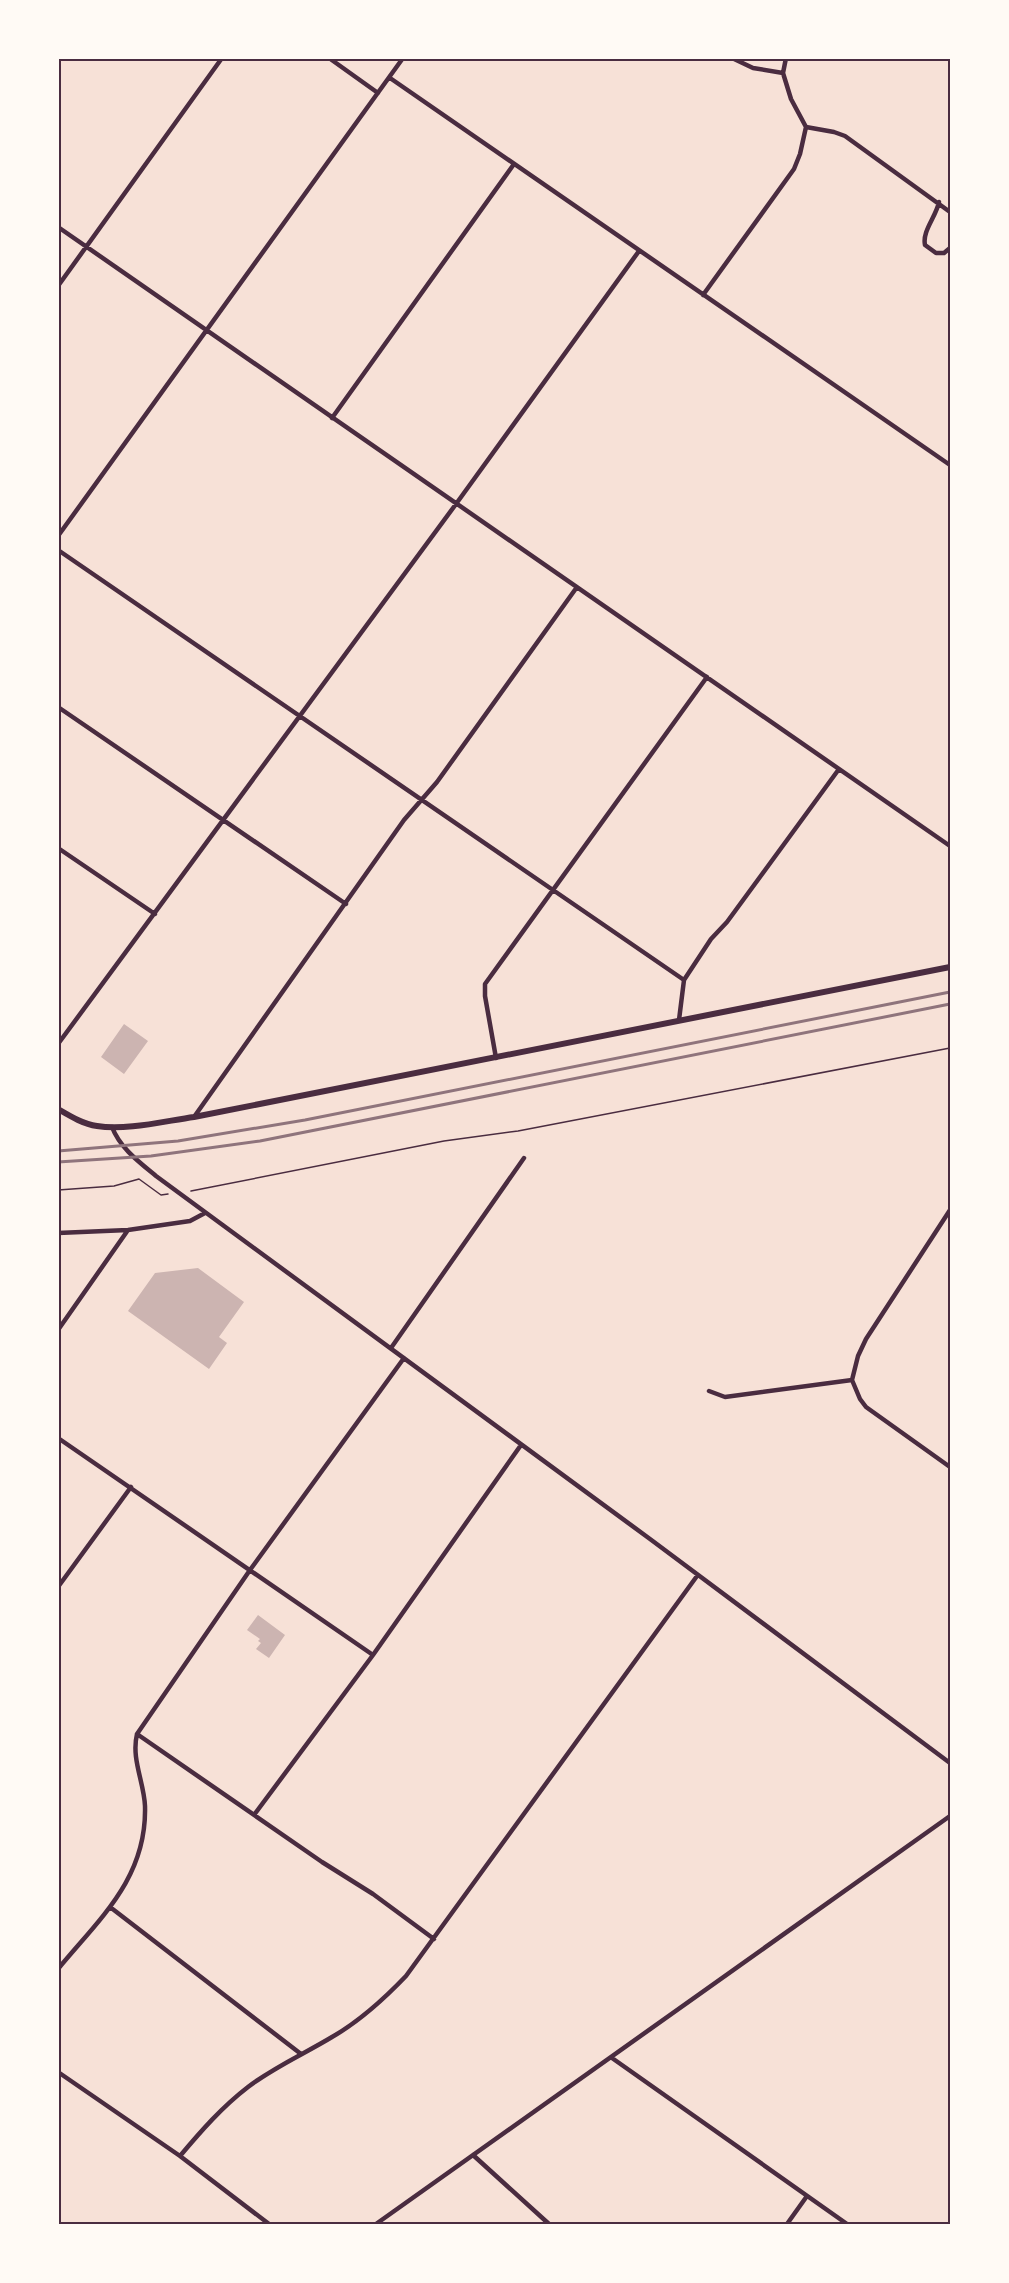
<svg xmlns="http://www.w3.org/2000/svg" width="1009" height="2283" viewBox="0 0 1009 2283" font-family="Commissioner,sans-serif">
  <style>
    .building { fill: #ccb4b1 }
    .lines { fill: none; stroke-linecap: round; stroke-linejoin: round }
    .path { stroke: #4a2c40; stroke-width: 1.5 }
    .minor { stroke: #4a2c40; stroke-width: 4.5 }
    .tertiary { stroke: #4a2c40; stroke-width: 6 }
    .rail { stroke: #8f747c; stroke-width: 3 }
    .neatline { fill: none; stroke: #4a2c40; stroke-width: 2 }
  </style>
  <rect width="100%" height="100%" fill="#f7e1d7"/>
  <!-- building -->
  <path class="building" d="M124,1024L148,1041L124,1074L101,1057Z
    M198,1268L244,1302L219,1337L227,1343L209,1369L128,1311L155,1273Z
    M258,1615L285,1635L269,1658L256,1649L261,1643L258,1641L260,1639L247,1630Z"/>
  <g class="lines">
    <!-- path -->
    <path class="path" d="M58,1190L114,1186L139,1179L161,1195L168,1194
      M191,1191L444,1141L518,1131L950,1048"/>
    <!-- minor -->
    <path class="minor" d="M329,58L378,93
      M732,58L753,68L783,73
      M390,78L950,465
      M806,127L834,132L845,136L950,212
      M939,202C936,217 922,231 925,245L936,253H944L950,248
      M58,227L950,846
      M58,286L222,58
      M703,295L794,169L800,154L806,127L791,99L783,73L786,58
      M332,418L514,164
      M58,536L403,58
      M58,550L684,980
      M58,707L346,904
      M58,848L155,914
      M679,1020L684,980L711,939L727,922L839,769
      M58,1044L456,504L639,251
      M496,1058L485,996V984L707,677
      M194,1117L404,820L437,782L577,587
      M112,1127C120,1148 139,1162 156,1176L650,1539L950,1763
      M58,1233L128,1230L190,1221L205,1213
      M58,1330L128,1230
      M391,1348L524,1158
      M852,1380L860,1399L866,1407L950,1467
      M709,1391L725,1397L852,1380L858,1356L866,1339L950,1210
      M58,1438L373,1655
      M58,1587L131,1487
      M137,1734L322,1862L373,1894L434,1939
      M254,1815L373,1655L521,1445
      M110,1907L301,2054
      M58,1969C100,1918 147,1878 145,1806C144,1782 131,1759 137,1734L250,1570L404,1358
      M612,2058L847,2224
      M58,2072L180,2156L269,2224
      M473,2155L549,2224
      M180,2156C201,2131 222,2107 248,2087C274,2067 304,2054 332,2037C360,2021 384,1999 406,1976L697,1576
      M376,2224L950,1816
      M787,2224L807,2196"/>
    <!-- tertiary -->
    <path class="tertiary" d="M58,1109C70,1116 83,1124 97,1126C125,1131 165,1121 194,1117L950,967"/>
    <!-- rail -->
    <path class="rail" d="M58,1151L178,1141L305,1120L950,992
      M58,1162L151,1156L260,1141L950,1004"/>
  </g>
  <!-- border -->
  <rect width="1009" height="2283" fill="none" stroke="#fffaf5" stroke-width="120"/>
  <rect x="60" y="60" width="889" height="2163" class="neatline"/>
</svg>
